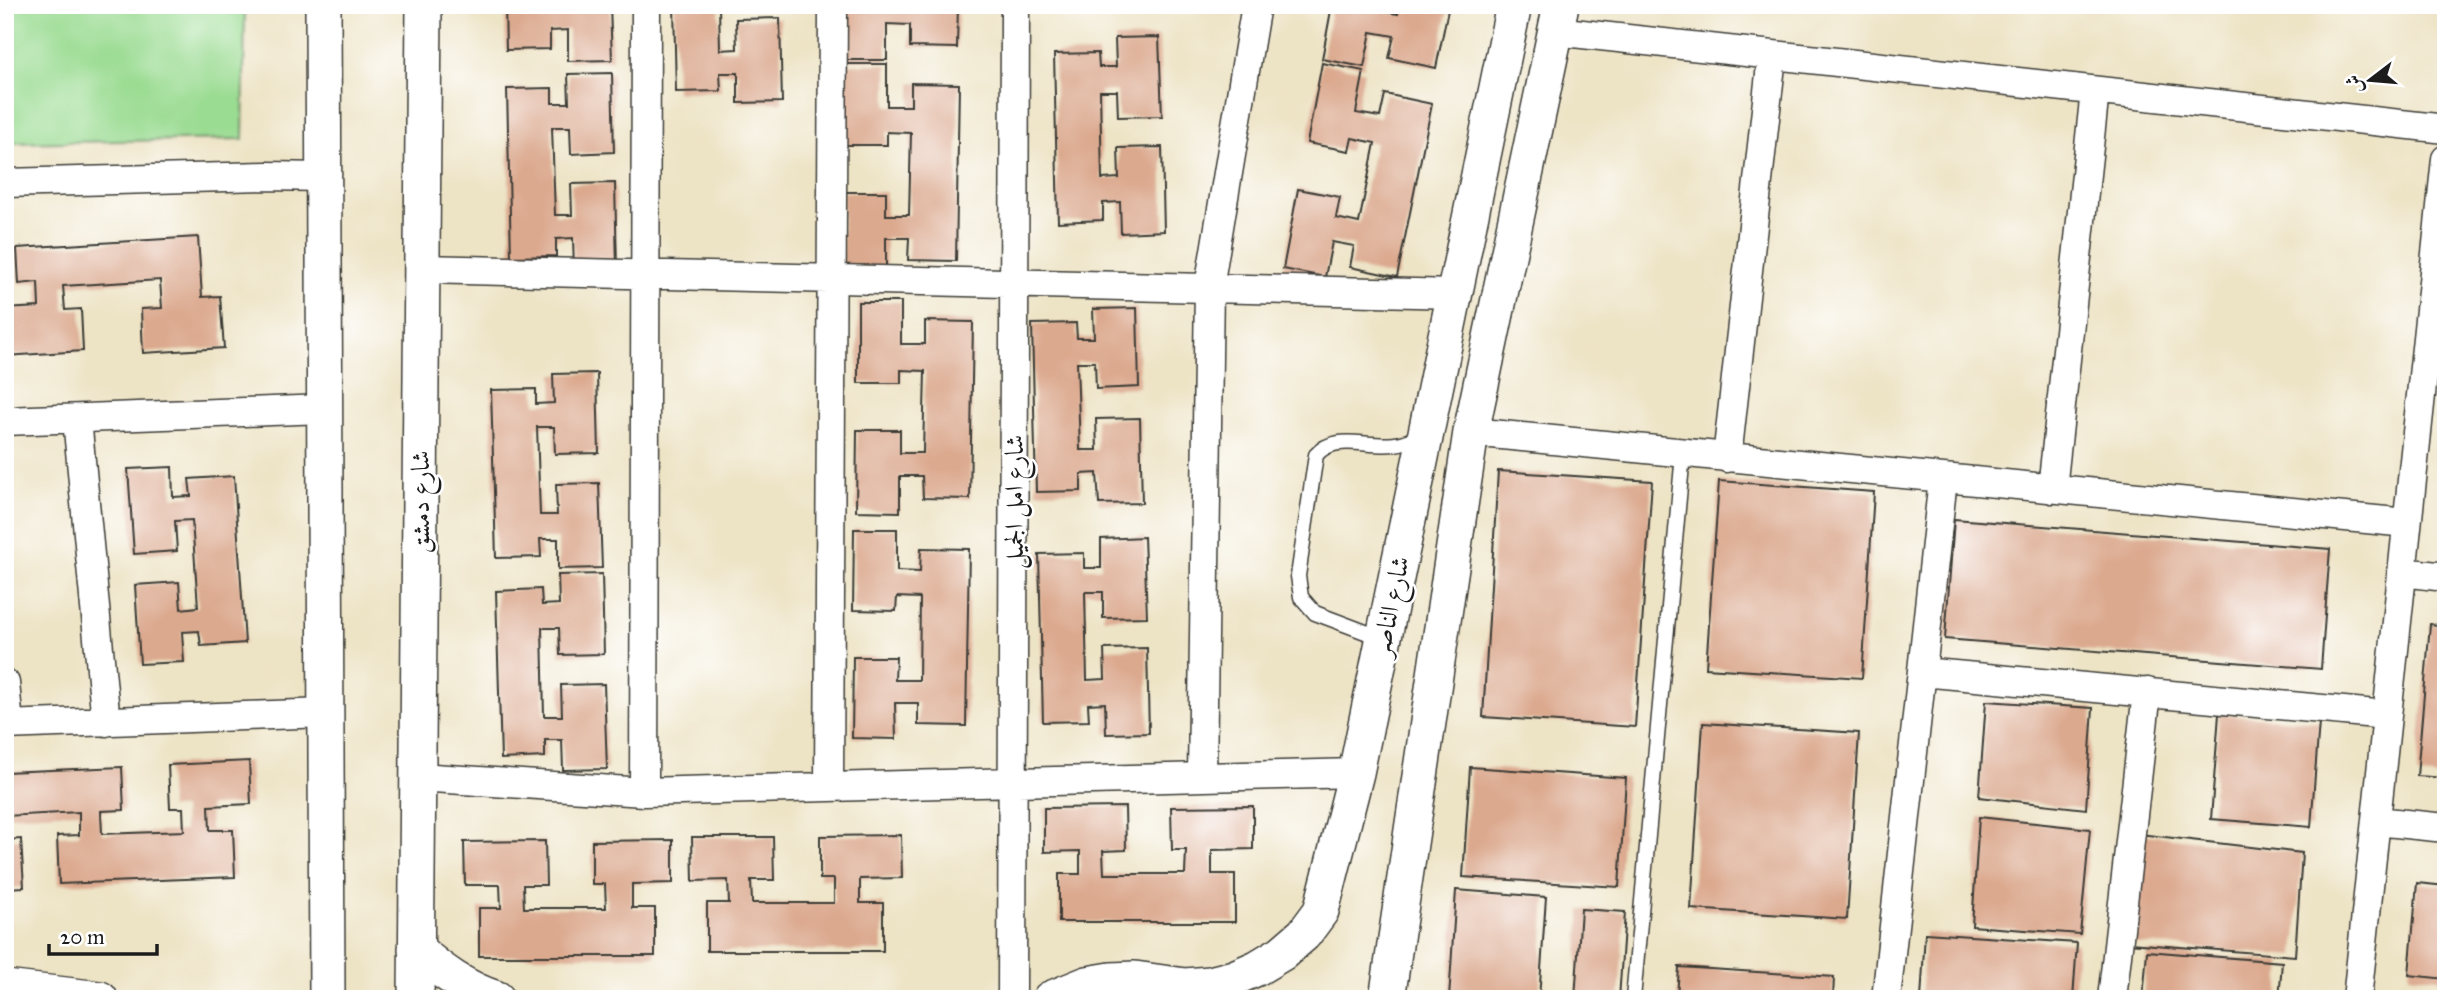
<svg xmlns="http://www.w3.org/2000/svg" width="2451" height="1004" viewBox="0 0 2451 1004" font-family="'IM FELL Great Primer',Amiri,serif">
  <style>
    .green { fill: #9bdc93; stroke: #5c7c58; stroke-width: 2 }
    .building { fill: #dba98e }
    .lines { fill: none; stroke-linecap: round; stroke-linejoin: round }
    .service-casing { stroke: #3b3a35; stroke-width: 17 }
    .minor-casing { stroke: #3b3a35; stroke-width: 31 }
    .tertiary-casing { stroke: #3b3a35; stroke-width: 38 }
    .service { stroke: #fff; stroke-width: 14 }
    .minor { stroke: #fff; stroke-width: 28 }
    .tertiary { stroke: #fff; stroke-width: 35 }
    .labels { text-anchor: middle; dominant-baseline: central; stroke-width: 5; stroke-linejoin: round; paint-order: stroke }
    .street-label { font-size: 26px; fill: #1c1c1c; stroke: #fff }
  </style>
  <rect width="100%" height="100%" fill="#fff"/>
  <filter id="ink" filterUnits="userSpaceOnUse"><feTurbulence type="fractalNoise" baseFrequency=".0143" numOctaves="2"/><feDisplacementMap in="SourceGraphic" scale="14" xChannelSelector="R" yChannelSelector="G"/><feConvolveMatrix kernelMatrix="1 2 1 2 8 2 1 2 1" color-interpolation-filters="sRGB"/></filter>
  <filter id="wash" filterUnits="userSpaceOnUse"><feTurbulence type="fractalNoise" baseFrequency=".00686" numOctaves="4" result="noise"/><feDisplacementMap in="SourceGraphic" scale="28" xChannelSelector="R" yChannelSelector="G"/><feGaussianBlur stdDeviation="1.57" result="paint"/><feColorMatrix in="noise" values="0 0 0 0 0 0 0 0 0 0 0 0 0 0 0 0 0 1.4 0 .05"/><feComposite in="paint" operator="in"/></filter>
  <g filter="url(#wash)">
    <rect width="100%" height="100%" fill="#ede3c5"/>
    <!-- green -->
    <path class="green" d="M5,5H245L243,139L5,143Z"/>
    <g id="blocks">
      <!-- building -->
      <path class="building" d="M505,5H610L612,60L568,61V30L550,31V49L506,50Z
        M674,5H719L720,50L737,49L736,19L780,18L782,102L738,103V73H720L721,91L676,92Z
        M844,5H958L957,48L910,47V25L887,24V60H844Z
        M1118,5H1161V10L1118,12Z
        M1332,5H1376L1375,10L1398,14L1400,5H1449L1436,68L1389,58L1394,36L1371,32L1364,67L1322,59Z
        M1159,37L1162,116L1118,117L1117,91H1100L1102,179L1119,178L1118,148L1162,147L1164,231L1121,233L1120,202L1103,203V220L1058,222L1054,54L1098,53L1099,67H1116L1115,38Z
        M1322,63L1364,71L1356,113L1380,117L1385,94L1432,104L1397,277L1350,267L1354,246L1332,242L1325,277L1283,269L1298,189L1340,197L1336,218L1359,223L1375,143L1352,138L1349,151L1307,143Z
        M844,64H887V106H911V83L959,84L956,261L908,260L909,238H886V274L842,273L843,192H886V215H909L911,133L887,132V145H844Z
        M612,73L614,152L571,154L570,127H552L555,215H572L571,184L615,183L617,268L574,269L573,238L556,239V256L511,257L507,89L552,88V103H569L568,74Z
        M198,237L202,297L220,296L224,348L143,353L141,309L162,308L160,280L63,286L65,310L81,309L83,351L5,356V309L39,307L38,282L19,284L17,248Z
        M858,302H901V344H925V321L973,322L970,499L923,498L922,476H900V512L856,511L857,430H900V453H923L925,371L901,370V383H858Z
        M1137,308L1139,387L1096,389L1095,362H1077L1080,450H1097L1096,419L1140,418L1142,503L1099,504L1097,473L1081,474V491L1036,492L1032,324L1076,323L1077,338H1094L1093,309Z
        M597,373L599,453L555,454L554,427H537L540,515H557L556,484L599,483L602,568L558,569V539H540L541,557L496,558L491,390L536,389V404L554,403L553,374Z
        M172,467L173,497L191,496L189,479L234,476L245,643L201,646L199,631L182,632L184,662L140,664L135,585L179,582L181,609L198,607L192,520L175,521L177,551L134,554L128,469Z
        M1498,471L1652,481L1635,727L1483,717Z
        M1719,481L1874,492L1862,678L1706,668Z
        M1954,519L2330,549L2321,669L1945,639Z
        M854,529H897V571L920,572L921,548L969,549L966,726L918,725V703H895L896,739L852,738L853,657H896L895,680H919L920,598L897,597L896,611L853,610Z
        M1144,537L1147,617L1103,618V592H1085L1087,680L1105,679L1104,649L1147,648L1149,733L1106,734L1105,703L1088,704L1089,721L1043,722L1039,554L1084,553V568H1101V539Z
        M602,574L604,654L560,655L559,628H542L544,716H562L561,685L604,684L607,769L563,770L562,740H545V757L501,759L496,591L541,589L542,605L559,604L558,575Z
        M2430,624L2446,626V778L2417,776Z
        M1986,701L2093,708L2086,809L1979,797Z
        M2219,714L2319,722L2311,827L2211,819Z
        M1703,723L1859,733L1847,919L1691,909Z
        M249,761L251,804L209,806L210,830H233L235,877L59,884L57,836L79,835V812L5,816V772L122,767L124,810L101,811L102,834L184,831L183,808H170L168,765Z
        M1470,767L1626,778L1619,887L1463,877Z
        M1253,806V849L1212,850V874H1235V922H1059V874H1080V851L1044,852V808L1125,807L1126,850L1103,851L1104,874H1185L1186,850H1172L1171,807Z
        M1979,817L2090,829L2080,934L1972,926Z
        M2139,834L2302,853L2295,956L2129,943Z
        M901,835L902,878L860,879V903H883V951H707V903H729L728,880L693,881L692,837H773L774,880H751L752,903H834V879H820V836Z
        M21,839L24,887L5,888V840Z
        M673,840V883L632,884V908H655V956H479V908H501L500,885H465L464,842L545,841L546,885H523L524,908H606L605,884H592V841Z
        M2417,883L2446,886V979L2409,975Z
        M1456,890L1546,897L1539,999H1449Z
        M1581,909L1625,912L1619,999H1575Z
        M1925,933L2077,943L2073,999H1921Z
        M2147,951L2282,962L2279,999H2143Z
        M1679,967L1834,977L1833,999H1677Z"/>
    </g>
  </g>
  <g filter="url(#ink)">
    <use href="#blocks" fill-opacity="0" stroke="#3b3a35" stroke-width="2"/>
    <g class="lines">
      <!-- service casing -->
      <g class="service-casing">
        <path id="service" d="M1384,639L1315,613L1301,597L1298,576L1316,455C1340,426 1386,460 1421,434
          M1633,999L1683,454"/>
      </g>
      <!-- minor casing -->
      <g class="minor-casing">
        <path id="minor" d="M1555,31L2446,129
          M5,183L267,176L323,177
          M422,269L1456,294
          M77,419L106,722
          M5,421L324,409
          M1471,432L2407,523
          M1727,458L1772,56
          M2052,489L2095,91
          M2402,572L2446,577
          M1922,672L2387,715
          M5,683L9,724
          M5,725L326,713
          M1202,776L1209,287L1256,5
          M418,777L644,792L1356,773
          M829,786L833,5
          M644,792L646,5
          M2376,821L2446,828
          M1012,999L1015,5
          M1886,999L1943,479
          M2112,999L2147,692
          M2357,999L2446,159"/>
      </g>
      <!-- tertiary casing -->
      <g class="tertiary-casing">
        <path id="tertiary" d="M323,5L327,999
          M416,949C441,971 465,989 497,999
          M5,988L100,999
          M416,999L424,5
          M1050,999L1087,984L1111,980L1135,979L1185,986L1210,984L1234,978L1257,968L1282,953L1304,934L1321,911L1356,773L1514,5
          M1387,999L1471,432L1561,5"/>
      </g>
      <!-- service -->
      <use href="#service" class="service"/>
      <!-- minor -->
      <use href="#minor" class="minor"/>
      <!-- tertiary -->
      <use href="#tertiary" class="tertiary"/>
    </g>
  </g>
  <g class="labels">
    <!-- street labels -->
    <g class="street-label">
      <text transform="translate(420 502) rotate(-90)">شارع دمشق</text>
      <text transform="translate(1014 502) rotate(-90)">شارع امل الجميل</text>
      <text transform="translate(1390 606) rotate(-78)">شارع الناصر</text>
    </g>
  </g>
  <!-- margin -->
  <rect width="2451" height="1004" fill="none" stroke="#fff" stroke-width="28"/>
  <!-- north arrow -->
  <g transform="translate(2370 80) rotate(254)" stroke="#ffffff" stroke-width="5" paint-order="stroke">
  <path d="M0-5L12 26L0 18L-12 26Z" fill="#1c1c1c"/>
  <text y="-10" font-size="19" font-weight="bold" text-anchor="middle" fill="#1c1c1c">ش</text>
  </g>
  <!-- scale -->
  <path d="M49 944v10h108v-10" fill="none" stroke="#1c1c1c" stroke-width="3.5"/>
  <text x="60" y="944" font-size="21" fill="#1c1c1c" stroke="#ffffff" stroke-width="5" paint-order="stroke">20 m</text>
</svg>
